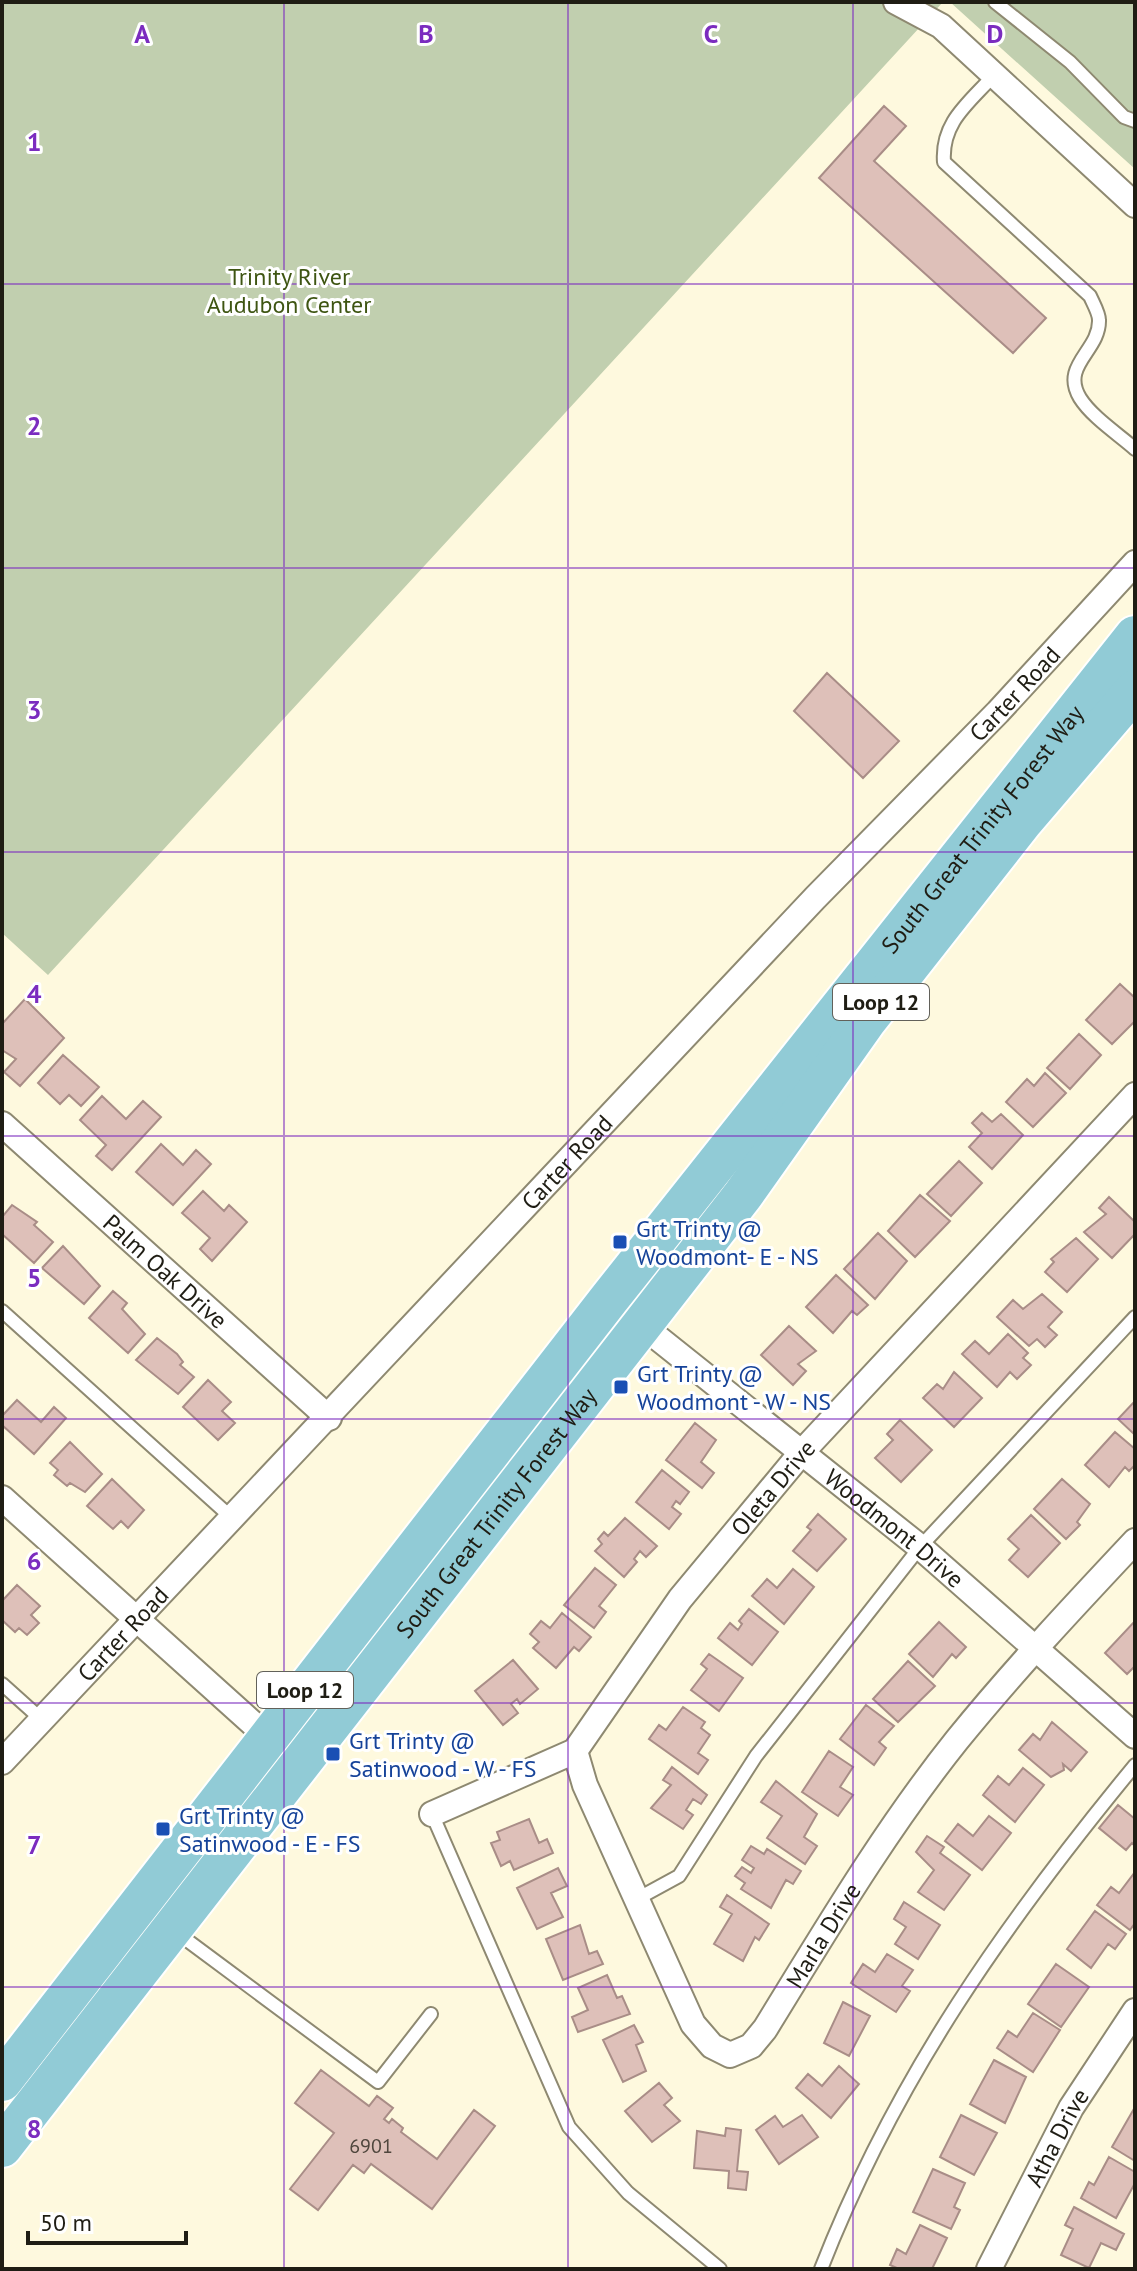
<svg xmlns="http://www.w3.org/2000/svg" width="1137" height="2271" viewBox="0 0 1137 2271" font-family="'PT Sans',sans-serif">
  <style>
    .green { fill: #c1cfaf }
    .building { fill: #dec0b9; stroke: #a98d87; stroke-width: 2 }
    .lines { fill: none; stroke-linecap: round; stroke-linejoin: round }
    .service-casing { stroke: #8e8971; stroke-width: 16 }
    .minor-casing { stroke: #8e8971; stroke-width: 28 }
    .primary-casing { stroke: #fff; stroke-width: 44 }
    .service { stroke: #fff; stroke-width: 12 }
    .minor { stroke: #fff; stroke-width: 24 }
    .primary { stroke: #91cbd6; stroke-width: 40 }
    .grid { fill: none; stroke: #7b2cbf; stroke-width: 2; stroke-opacity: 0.55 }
    .transit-dot { fill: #1a4fb4; stroke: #fff; stroke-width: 3 }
    .labels { text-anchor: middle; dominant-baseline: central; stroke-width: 6; stroke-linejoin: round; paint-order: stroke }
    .number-label { font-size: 20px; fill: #4f463d }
    .shield { fill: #fff; stroke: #62615a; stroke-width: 2 }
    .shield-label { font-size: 22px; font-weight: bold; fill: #1f1d14 }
    .park-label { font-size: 24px; fill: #3e5512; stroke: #fff }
    .street-label { font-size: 24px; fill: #1f1d14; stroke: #fff }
    .transit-label { font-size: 24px; fill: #164399; stroke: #fff; text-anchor: start }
    .grid-label { font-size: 26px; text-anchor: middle; font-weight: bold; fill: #7b2cbf; stroke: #fff; stroke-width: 6; stroke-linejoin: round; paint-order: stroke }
  </style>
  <rect width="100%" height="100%" fill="#fef9de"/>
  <!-- green -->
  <path class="green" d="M2,2H943L48,975L2,933Z
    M950,2H1135V169Z"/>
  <!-- building -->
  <path class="building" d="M884,106L906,126L874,161L1046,318L1013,353L819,178Z
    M827,673L899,741L863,778L794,711Z
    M1120,984L1135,998V1021L1112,1044L1086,1020Z
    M25,999L64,1038L20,1086L4,1072L16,1059L2,1050V1024Z
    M1079,1034L1101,1055L1070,1089L1047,1068Z
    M63,1055L99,1087L81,1106L69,1095L60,1104L38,1083Z
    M1045,1073L1066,1093L1033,1127L1006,1102L1027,1079L1034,1086Z
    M102,1096L126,1119L143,1101L161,1117L112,1170L96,1156L106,1145L80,1120Z
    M982,1113L992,1122L1001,1114L1023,1135L992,1169L969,1147L982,1133L972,1123Z
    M161,1144L183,1165L196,1150L211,1164L173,1205L136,1172Z
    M959,1161L982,1183L951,1216L927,1194Z
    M203,1191L224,1211L229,1205L247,1222L212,1261L200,1249L210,1238L182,1213Z
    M920,1195L950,1221L915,1257L888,1231Z
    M1109,1197L1135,1222V1234L1112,1258L1084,1232L1106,1214L1099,1208Z
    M12,1205L37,1222L34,1225L53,1242L34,1263L2,1234V1217Z
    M878,1233L907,1261L875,1299L844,1269Z
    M1076,1238L1098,1259L1067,1292L1045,1272L1054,1262L1051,1259Z
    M63,1246L100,1286L84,1304L42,1268Z
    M836,1275L868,1305L857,1315L852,1311L833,1333L806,1307Z
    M113,1291L127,1303L122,1309L145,1334L128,1353L89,1318Z
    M1042,1294L1062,1312L1048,1327L1057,1335L1045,1347L1037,1339L1029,1346L997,1317L1013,1300L1023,1309Z
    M789,1326L816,1351L798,1364L806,1371L793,1385L761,1355Z
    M1008,1334L1028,1353L1023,1358L1031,1365L1017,1379L1010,1372L997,1387L962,1354L975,1341L989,1354Z
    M157,1338L177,1354L183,1362L180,1365L194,1377L178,1394L136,1360Z
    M954,1372L982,1398L954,1427L923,1398L937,1384L943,1389Z
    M208,1380L231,1402L222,1411L235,1423L218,1440L183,1407Z
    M17,1400L41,1422L54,1407L66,1418L34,1454L2,1425V1416Z
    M1135,1401V1435L1118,1419Z
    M900,1420L932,1450L901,1482L875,1458L893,1440L887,1434Z
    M695,1423L716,1440L701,1462L714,1473L702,1488L666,1460Z
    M1115,1432L1135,1449V1465L1129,1471L1125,1467L1109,1487L1085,1465Z
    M70,1442L102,1474L85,1492L70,1483L67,1486L54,1475L58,1470L50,1463Z
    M662,1470L689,1492L680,1504L676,1501L672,1507L681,1514L669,1529L636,1502Z
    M112,1479L144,1510L128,1528L121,1521L113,1529L87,1506Z
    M1062,1479L1090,1504L1077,1522L1080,1525L1066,1539L1034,1509Z
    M818,1514L846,1539L817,1571L793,1551L811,1530L807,1527Z
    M1031,1515L1060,1543L1028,1577L1009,1560L1019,1549L1008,1539Z
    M625,1518L657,1546L646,1557L640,1551L634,1559L637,1562L624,1577L595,1551L602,1544L598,1539L604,1532L608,1536Z
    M595,1568L616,1585L599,1606L606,1612L594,1628L564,1605Z
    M793,1569L814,1587L784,1624L752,1596L767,1579L777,1588Z
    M17,1585L40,1606L31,1615L39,1623L27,1635L19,1628L15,1632L2,1620V1601Z
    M749,1609L778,1632L752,1665L718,1638L730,1623L738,1630L742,1624L739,1621Z
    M562,1613L591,1637L579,1651L574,1647L556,1668L533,1648L539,1642L530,1634L541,1621L550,1628Z
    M1135,1621V1666L1127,1674L1105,1653Z
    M939,1622L966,1647L956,1658L952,1654L933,1677L909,1654Z
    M709,1654L743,1678L719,1711L691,1690L707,1669L701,1664Z
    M513,1660L538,1689L520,1704L517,1699L511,1704L518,1713L503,1725L475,1691Z
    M908,1661L935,1686L898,1722L873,1699Z
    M866,1705L894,1726L879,1742L886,1748L874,1765L840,1739Z
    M683,1707L705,1722L701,1728L710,1735L698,1753L708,1760L698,1774L649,1739L659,1725L666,1730Z
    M1052,1722L1087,1752L1071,1771L1063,1764L1064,1770L1051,1777L1019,1750L1033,1734L1040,1740Z
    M829,1751L853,1767L840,1787L853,1795L838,1816L802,1792Z
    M672,1767L707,1795L701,1804L693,1799L686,1810L693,1815L683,1829L651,1808L671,1785L663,1780Z
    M1023,1768L1044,1785L1015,1822L983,1795L998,1776L1009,1785Z
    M776,1781L817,1814L804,1837L817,1846L805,1864L767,1838L782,1816L761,1802Z
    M1118,1805L1135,1819V1846L1132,1843L1126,1850L1099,1828Z
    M989,1816L1011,1833L982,1870L945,1841L958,1824L973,1836Z
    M529,1819L539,1843L547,1839L553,1853L514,1870L510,1861L501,1866L491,1843L500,1840L497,1832Z
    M927,1836L944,1847L940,1853L970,1875L944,1910L918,1892L934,1870L916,1852Z
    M751,1846L764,1854L767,1849L801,1871L793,1884L786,1880L771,1908L741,1889L745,1883L735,1876L742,1867L751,1873L754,1868L742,1860Z
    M558,1868L567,1886L551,1893L563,1917L537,1929L517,1888Z
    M1135,1872V1923L1130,1930L1097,1905L1111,1887L1119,1893Z
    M727,1895L769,1924L759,1940L755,1937L743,1961L714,1944L732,1914L720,1907Z
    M904,1902L940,1925L918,1959L895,1944L906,1927L894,1919Z
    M1095,1911L1126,1934L1115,1949L1108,1944L1091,1968L1067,1949Z
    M580,1925L589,1954L597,1951L603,1964L563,1980L546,1939Z
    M887,1954L913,1970L902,1986L910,1991L896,2012L851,1983L863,1964L875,1972Z
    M1056,1964L1089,1987L1061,2027L1028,2004Z
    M607,1975L617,1998L622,1996L630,2014L578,2032L572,2017L588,2010L578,1988Z
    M843,2002L870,2016L849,2056L824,2043Z
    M1033,2013L1060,2030L1033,2072L997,2048L1008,2031L1017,2037Z
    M634,2025L643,2042L636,2045L646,2071L623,2082L603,2040Z
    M994,2060L1026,2077L1005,2123L970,2104Z
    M839,2066L859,2084L831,2118L796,2088L808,2074L822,2086Z
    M321,2070L369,2106L377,2096L393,2108L384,2119L389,2123L392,2119L403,2128L401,2132L437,2159L474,2110L495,2126L432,2209L371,2164L364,2173L353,2165L318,2210L290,2189L334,2133L295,2103Z
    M659,2083L672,2098L664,2105L680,2121L652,2142L625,2111Z
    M1135,2107V2161L1112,2147Z
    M802,2115L818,2137L779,2164L756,2130L775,2116L783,2127Z
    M961,2115L997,2133L974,2175L940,2157Z
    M726,2128L741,2130L737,2171L748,2172L746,2190L728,2188L729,2171L694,2168L697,2131L725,2136Z
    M1109,2157L1135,2172V2183L1116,2218L1081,2198L1089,2182L1094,2185Z
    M933,2169L965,2183L954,2207L960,2210L951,2229L913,2212Z
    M1074,2207L1124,2234L1116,2250L1101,2243L1089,2268L1061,2255L1073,2229L1065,2225Z
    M920,2225L947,2238L932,2269H899L890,2265L897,2249L906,2254Z"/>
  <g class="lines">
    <!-- service casing -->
    <g class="service-casing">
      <path id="service" d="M995,2L1070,62L1124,117L1135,121
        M994,75C969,103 941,122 944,162L1090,296C1093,303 1099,313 1099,320C1100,351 1060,365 1080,398C1092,417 1118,434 1135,449
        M2,1311L232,1518
        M2,1684L41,1719
        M432,1814L569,2127L628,2193L720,2269
        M635,1900L679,1876L756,1756L920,1547L1135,1317
        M176,1932L378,2082L431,2014
        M821,2269C896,2077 1005,1923 1135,1765"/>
    </g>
    <!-- minor casing -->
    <g class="minor-casing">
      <g id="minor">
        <path d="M896,2L941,26L1135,205"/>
        <path id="s1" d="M2,1124L329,1418"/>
        <path id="s2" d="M609,1299L920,1547L1135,1736"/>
        <path d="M2,1498L299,1765"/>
        <path id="s3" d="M575,1751L585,1785L693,2024L712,2046L730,2055L751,2046L765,2029C826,1930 885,1830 957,1740C1013,1671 1074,1606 1135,1541"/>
        <path id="s4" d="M2,1762L815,898L998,712L1135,563"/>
        <path id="s5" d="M432,1814L575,1751L680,1599L802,1452L1135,1095"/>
        <path id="s6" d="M989,2269L1071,2108L1135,2011"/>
      </g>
    </g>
    <!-- primary casing -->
    <g class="primary-casing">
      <g id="primary">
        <path id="s7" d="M2,2081L609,1299L1135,636"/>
        <path id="s8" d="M2,2147L743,1195L866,1021L1023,821L1135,690"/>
      </g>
    </g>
    <!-- service -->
    <use href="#service" class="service"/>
    <!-- minor -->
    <use href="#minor" class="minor"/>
    <!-- primary -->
    <use href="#primary" class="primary"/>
  </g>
  <!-- grid -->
  <path class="grid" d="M284,2V2269M568,2V2269M853,2V2269M2,284H1135M2,568H1135M2,852H1135M2,1136H1135M2,1419H1135M2,1703H1135M2,1987H1135"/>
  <!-- markers -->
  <g class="transit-dot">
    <rect x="612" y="1234" width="16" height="16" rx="4"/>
    <rect x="613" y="1379" width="16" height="16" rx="4"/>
    <rect x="325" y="1746" width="16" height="16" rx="4"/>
    <rect x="155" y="1821" width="16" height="16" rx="4"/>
  </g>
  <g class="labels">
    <!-- number labels -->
    <g class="number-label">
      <text x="371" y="2146">6901</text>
    </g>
    <!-- shield labels -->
    <g class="shield">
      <rect x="833" y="984" width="96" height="36" rx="6"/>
      <rect x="257" y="1672" width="96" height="36" rx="6"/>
    </g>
    <g class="shield-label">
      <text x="881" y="1002">Loop 12</text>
      <text x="305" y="1690">Loop 12</text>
    </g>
    <!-- park labels -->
    <g class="park-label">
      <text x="289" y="276">Trinity River<tspan x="289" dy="28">Audubon Center</tspan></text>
    </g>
    <!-- street labels -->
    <g class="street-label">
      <text stroke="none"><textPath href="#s4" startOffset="1472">Carter Road</textPath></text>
      <text stroke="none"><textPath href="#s7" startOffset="1590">South Great Trinity Forest Way</textPath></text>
      <text stroke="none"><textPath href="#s4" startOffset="824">Carter Road</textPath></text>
      <text stroke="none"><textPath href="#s1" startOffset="220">Palm Oak Drive</textPath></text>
      <text stroke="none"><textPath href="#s5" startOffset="486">Oleta Drive</textPath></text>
      <text stroke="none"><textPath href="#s8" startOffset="804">South Great Trinity Forest Way</textPath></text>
      <text stroke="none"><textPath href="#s2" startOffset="366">Woodmont Drive</textPath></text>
      <text stroke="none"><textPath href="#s4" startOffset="176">Carter Road</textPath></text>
      <text stroke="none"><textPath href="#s3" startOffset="502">Marla Drive</textPath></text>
      <text stroke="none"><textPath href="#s6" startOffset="148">Atha Drive</textPath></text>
    </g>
    <!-- transit labels -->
    <g class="transit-label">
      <text x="636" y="1228">Grt Trinty @<tspan x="636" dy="28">Woodmont- E - NS</tspan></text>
      <text x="637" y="1373">Grt Trinty @<tspan x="637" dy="28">Woodmont - W - NS</tspan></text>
      <text x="349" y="1740">Grt Trinty @<tspan x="349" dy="28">Satinwood - W - FS</tspan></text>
      <text x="179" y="1815">Grt Trinty @<tspan x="179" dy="28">Satinwood - E - FS</tspan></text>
    </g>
  </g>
  <g class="grid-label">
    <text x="142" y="43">A</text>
    <text x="426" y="43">B</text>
    <text x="711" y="43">C</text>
    <text x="995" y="43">D</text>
    <text x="34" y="151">1</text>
    <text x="34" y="435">2</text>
    <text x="34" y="719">3</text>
    <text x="34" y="1003">4</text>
    <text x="34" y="1287">5</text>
    <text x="34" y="1570">6</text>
    <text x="34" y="1854">7</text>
    <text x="34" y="2138">8</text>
  </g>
  <!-- border -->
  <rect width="1137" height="2271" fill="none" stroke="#1f1d14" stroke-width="8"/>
  <!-- scale -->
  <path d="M28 2231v12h158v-12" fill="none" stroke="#1f1d14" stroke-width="4"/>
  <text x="40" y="2231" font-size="24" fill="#1f1d14" stroke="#ffffff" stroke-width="6" paint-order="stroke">50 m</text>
</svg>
